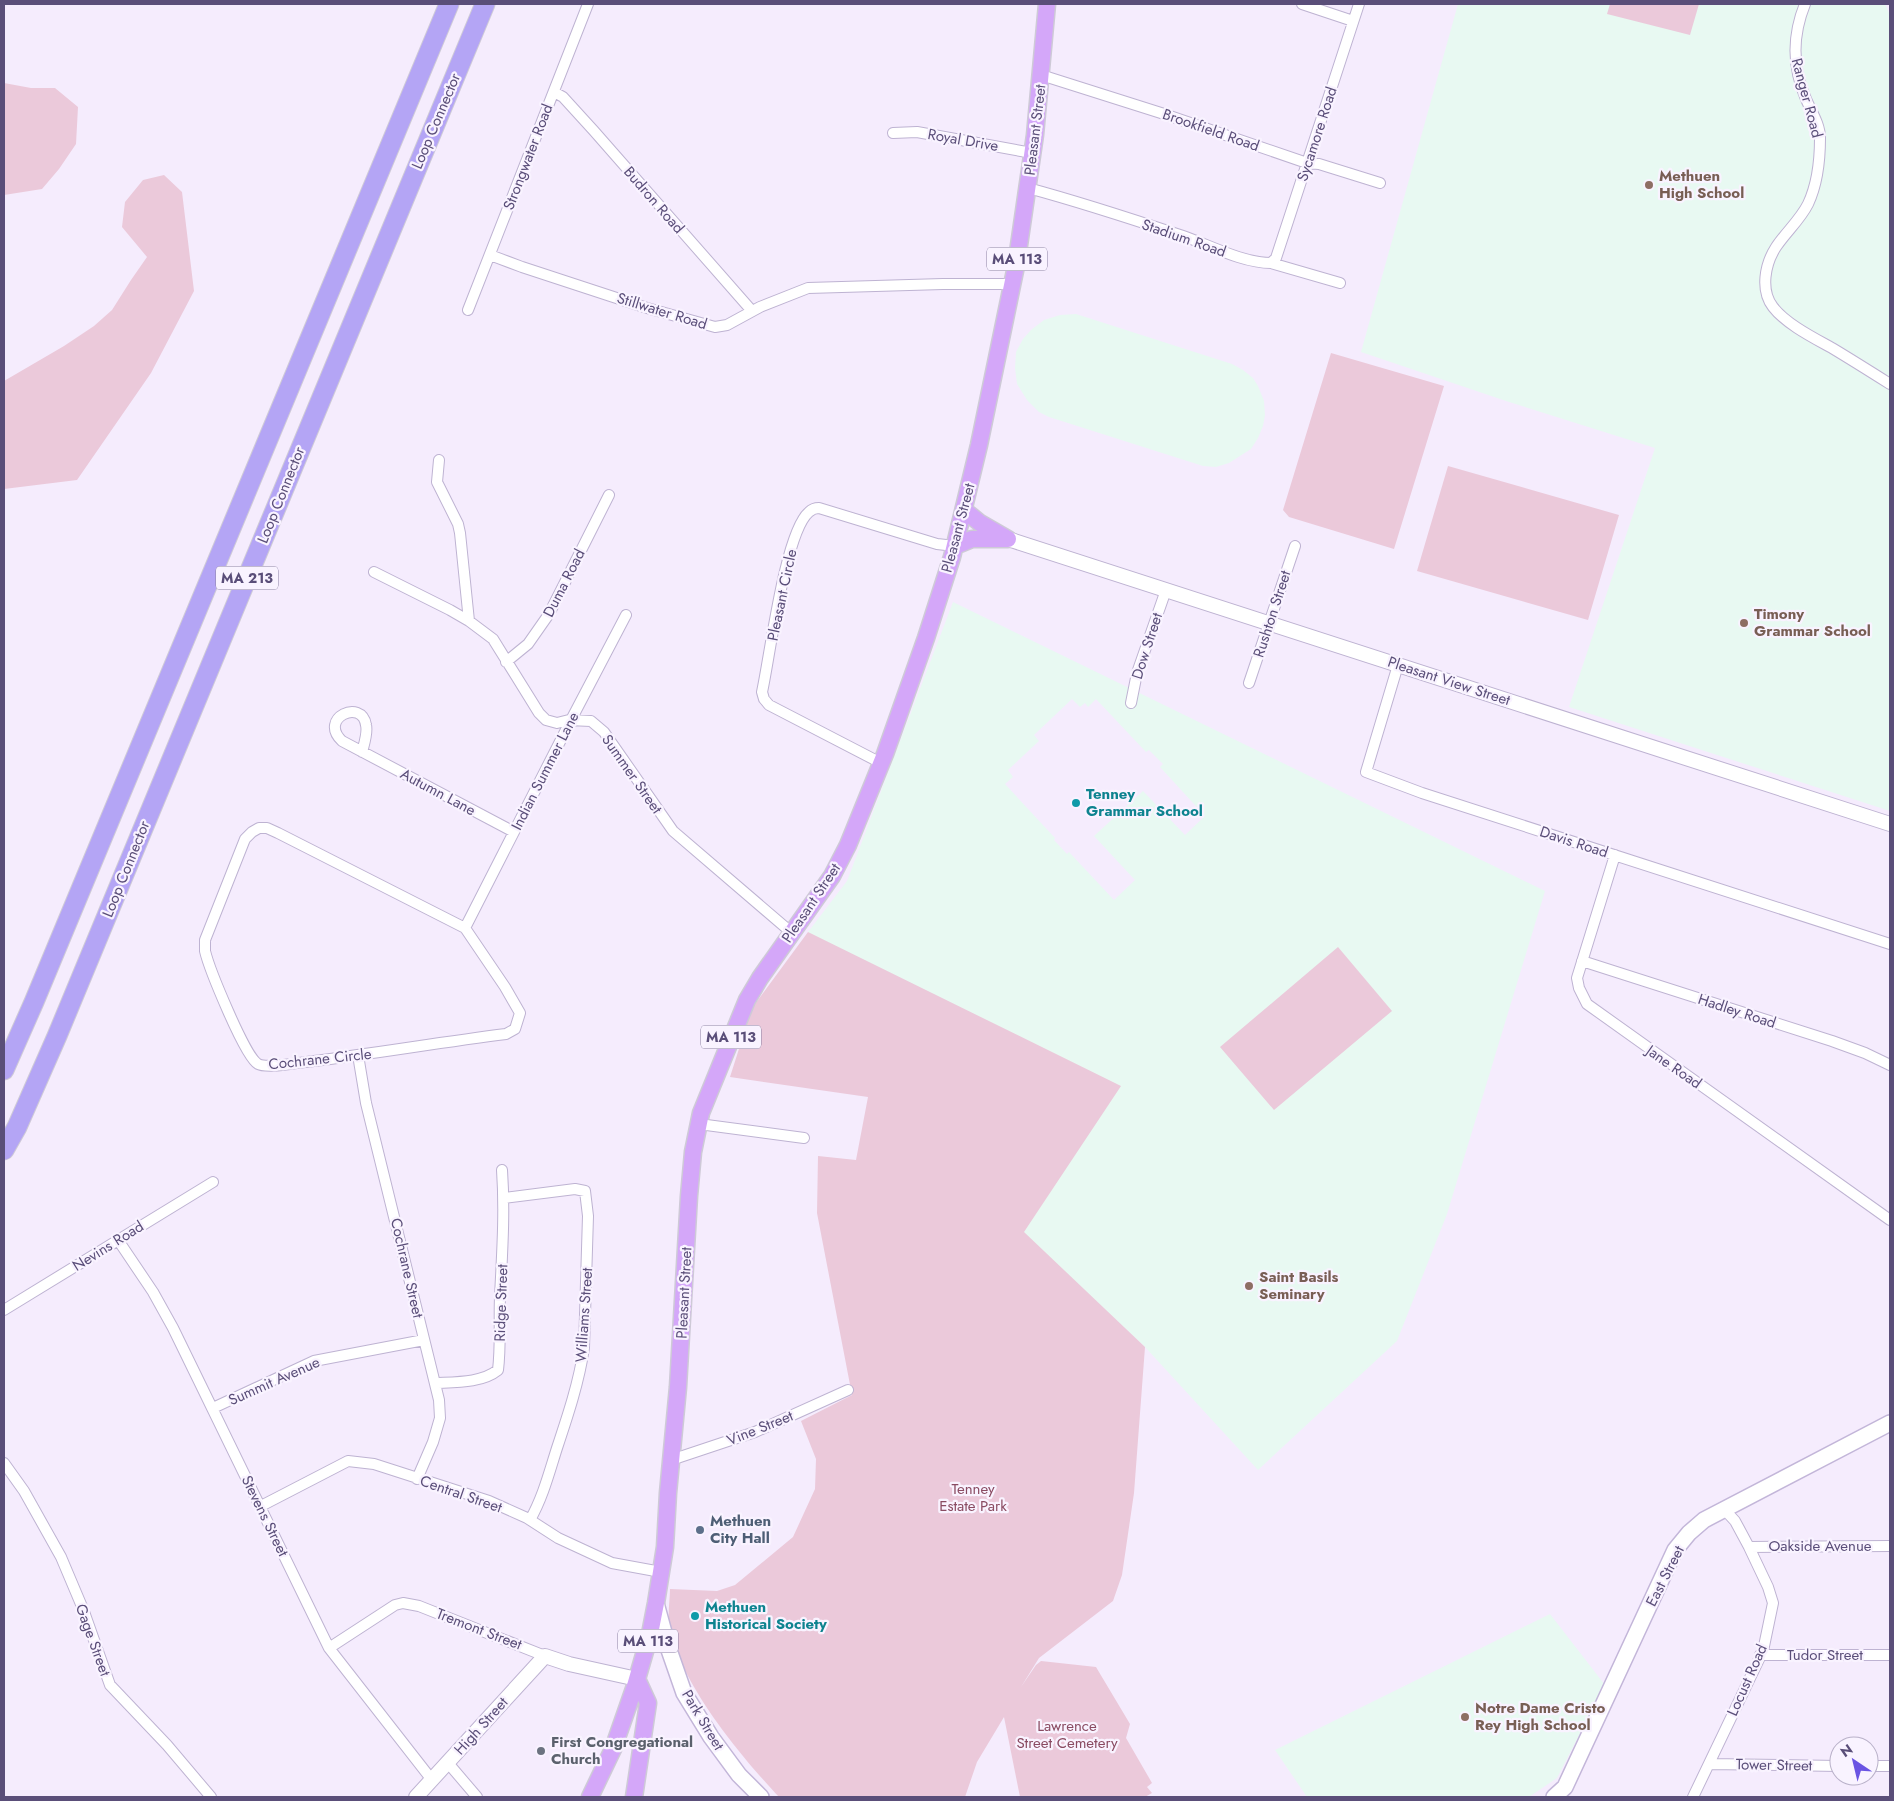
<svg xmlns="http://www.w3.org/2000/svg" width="1894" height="1801" viewBox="0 0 1894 1801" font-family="Jost,sans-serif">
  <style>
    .education { fill: #e8f9f2; fill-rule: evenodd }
    .green { fill: #ebc9da }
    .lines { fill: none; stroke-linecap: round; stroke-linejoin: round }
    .minor-casing { stroke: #beb3d2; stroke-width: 12 }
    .tertiary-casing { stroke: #beb3d2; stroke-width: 16 }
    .secondary-casing { stroke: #c3b6d9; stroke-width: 18 }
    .primary-casing { stroke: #cecad7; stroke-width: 19 }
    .motorway-casing { stroke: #cecad7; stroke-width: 21 }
    .minor { stroke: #fff; stroke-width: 10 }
    .tertiary { stroke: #fff; stroke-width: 14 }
    .secondary { stroke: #fff; stroke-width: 15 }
    .primary { stroke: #d4a7f9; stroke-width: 16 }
    .motorway { stroke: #b4a5f5; stroke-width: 19 }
    .education-dot { fill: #8d6e63; stroke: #f9f3ff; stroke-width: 2 }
    .culture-dot { fill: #0f9aa8; stroke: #f9f3ff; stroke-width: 2 }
    .service-dot { fill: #5c6f8a; stroke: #f9f3ff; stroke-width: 2 }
    .worship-dot { fill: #6b7280; stroke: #f9f3ff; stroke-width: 2 }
    .labels { text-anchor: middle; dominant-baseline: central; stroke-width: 4.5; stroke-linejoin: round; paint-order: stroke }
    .shield { fill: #f9f3ff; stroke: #8a80a1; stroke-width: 1 }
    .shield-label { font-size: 14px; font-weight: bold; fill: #5a4e79 }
    .street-label { font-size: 15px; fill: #5a4e79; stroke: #f9f3ff }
    .education-label { font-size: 15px; font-weight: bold; fill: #785e54; stroke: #f9f3ff; text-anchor: start }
    .culture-label { font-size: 15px; font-weight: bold; fill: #0d838f; stroke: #f9f3ff; text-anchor: start }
    .park-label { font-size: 15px; fill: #8a4b62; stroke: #f9f3ff }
    .service-label { font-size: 15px; font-weight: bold; fill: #4e5e75; stroke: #f9f3ff; text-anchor: start }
    .worship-label { font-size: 15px; font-weight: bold; fill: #5b616d; stroke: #f9f3ff; text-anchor: start }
  </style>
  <rect width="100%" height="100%" fill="#f5ecfd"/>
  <!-- education -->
  <path class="education" d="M1458,4H1885L1890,15V811L1569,707L1655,448L1506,401L1361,352Z
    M1076,314L1232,364L1243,370L1253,378L1258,386L1264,401L1265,415L1263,426L1258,438L1251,449L1229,463L1216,467L1203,466L1049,417L1039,412L1027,400L1017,384L1015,368L1016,352L1023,339L1031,330L1044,320L1060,315Z
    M953,602L1545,891L1447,1214L1397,1341L1258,1470L1145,1347L1019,1230L808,932L847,881ZM1072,699L1080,707L1085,703L1088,707L1096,699L1146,752L1149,750L1163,764L1160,767L1205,816L1185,835L1143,791L1094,836L1135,880L1114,900L1069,852L1067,854L1054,840L1055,838L1005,784L1013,777L1008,770L1039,741L1034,735Z
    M1550,1614L1605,1685L1557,1778L1529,1797H1307L1275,1750Z"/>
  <!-- green -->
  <path class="green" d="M1610,4H1699L1690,35L1607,14Z
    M4,83L31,88H55L78,107L76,144L59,169L42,189L4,195Z
    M164,175L182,192L194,291L151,373L77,480L4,489V381L64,346L94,326L112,310L131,280L147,257L122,227L125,202L143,180Z
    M1331,353L1444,386L1394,549L1289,517L1283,510Z
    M1448,466L1619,515L1588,620L1417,571Z
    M808,932L1121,1086L1024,1232L1145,1347L1134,1493L1122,1575L1113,1601L1039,1658L1021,1687L1036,1665L1041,1661L1096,1667L1130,1724L1126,1738L1152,1783L1147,1787L1152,1793L1145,1797H1020L1004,1717L977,1762L965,1797H779C740,1755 675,1678 669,1620C668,1610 670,1599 670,1589L717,1591L735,1585L793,1537L815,1489L816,1459L801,1421L852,1395L817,1213L818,1156L856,1160L868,1097L730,1077L752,1008Z
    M1338,947L1392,1011L1274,1110L1220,1047Z"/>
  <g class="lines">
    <!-- minor casing -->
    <g class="minor-casing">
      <path id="minor" d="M1302,4L1353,21
        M1805,4C1792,36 1792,67 1806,99C1811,111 1820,124 1820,138C1820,159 1817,185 1808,204C1800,220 1786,232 1776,247C1765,264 1760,290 1773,307C1786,324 1814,338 1832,348C1852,360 1871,372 1890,384
        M1041,75L1161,113L1307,163L1319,164L1380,183
        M554,92L563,97L594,131L752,311
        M893,133L917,132L1032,153
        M1028,188C1080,202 1132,219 1183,236C1209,245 1243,263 1271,263L1340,283
        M490,255L522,267L647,308L715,327L727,325L760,307L808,288L943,284H1012
        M1271,263L1276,258L1359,4
        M468,310L588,4
        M439,460L437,482L458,524L460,533L469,621
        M374,572L450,610L469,621L493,639L539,713L546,720L557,723L569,720L591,721L604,732L673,831L792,933
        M506,662L528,644L549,614L609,495
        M1398,665L1366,772L1422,793L1890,944
        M1249,683L1295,546
        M1131,703L1137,673L1166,590
        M362,752C364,744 368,733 366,725C362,698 318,718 342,741L514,832
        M881,763L769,705L764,699L762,692C770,656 785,532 809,512C812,509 815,508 819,508L937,544L955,546
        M259,828H267L278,833L465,928L505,987L520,1013L515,1029L506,1034C442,1042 378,1053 314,1061C303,1062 267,1069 258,1064C245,1057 209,968 205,951C205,948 205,944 205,940L245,839L252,832Z
        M1615,855L1577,978L1579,988L1587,1004L1890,1220
        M465,928L571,720L626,615
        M1582,961L1832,1041L1865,1053L1890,1065
        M358,1055L366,1103L439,1400L440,1418L433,1442L417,1479
        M699,1124L804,1138
        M504,1198L575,1189L585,1191L588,1216L584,1348C579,1382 568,1415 557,1448C549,1473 543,1497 530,1520
        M118,1240L153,1292L173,1328L329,1648L432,1780
        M4,1310L213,1182
        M435,1383C455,1382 482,1383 498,1370C501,1346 499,1321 500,1297C502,1255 505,1213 502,1170
        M213,1408L314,1361L424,1340
        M671,1460L755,1432L848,1390
        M4,1463L24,1491L61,1557L83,1609L110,1685L167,1745L211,1797
        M261,1506L348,1461L374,1464L489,1501L527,1518L558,1538L612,1563L661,1572
        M1749,1547L1890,1546
        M329,1648L395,1605L403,1603L419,1606L545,1656
        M1760,1655H1890
        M448,1763L477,1797
        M1709,1764L1839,1766
        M1869,1766H1890
        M1693,1797L1763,1651L1773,1603L1768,1587L1749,1547L1735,1521L1724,1509"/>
    </g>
    <!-- tertiary casing -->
    <g class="tertiary-casing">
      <path id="tertiary" d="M1008,539L1890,824
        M416,1797L545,1656L569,1664L637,1679"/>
    </g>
    <!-- secondary casing -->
    <g class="secondary-casing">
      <path id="secondary" d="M656,1603L668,1647L684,1693L711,1737L739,1775L761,1797
        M1554,1797L1565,1787L1675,1550L1689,1533L1704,1520L1890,1423"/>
    </g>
    <!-- primary casing -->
    <g class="primary-casing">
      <path id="primary" d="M964,510L980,523L1006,538
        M955,546L972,539H1008
        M590,1797L613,1749L635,1686L650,1634L656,1603L665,1547L668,1493L678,1387L689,1196L693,1152L701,1113L747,1000L760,978L832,876L848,845L885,754L926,638L952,557L979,445L1016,266L1035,135L1047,4
        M634,1797L648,1703L637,1679"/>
    </g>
    <!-- motorway casing -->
    <g class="motorway-casing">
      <path id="motorway" d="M4,1070L34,1002L449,4
        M4,1150L17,1127L57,1036L485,4"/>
    </g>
    <!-- minor -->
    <use href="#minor" class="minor"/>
    <!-- tertiary -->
    <use href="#tertiary" class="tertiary"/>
    <!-- secondary -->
    <use href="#secondary" class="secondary"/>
    <!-- primary -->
    <use href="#primary" class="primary"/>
    <!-- motorway -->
    <use href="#motorway" class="motorway"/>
  </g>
  <!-- markers -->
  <g class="education-dot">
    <circle cx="1649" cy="185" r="5"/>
    <circle cx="1744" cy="623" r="5"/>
    <circle cx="1249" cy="1286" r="5"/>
    <circle cx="1465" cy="1717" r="5"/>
  </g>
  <g class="culture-dot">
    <circle cx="1076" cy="803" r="5"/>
    <circle cx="695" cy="1616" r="5"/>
  </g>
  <circle class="service-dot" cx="700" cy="1530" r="5"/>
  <circle class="worship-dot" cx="541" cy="1751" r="5"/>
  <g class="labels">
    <!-- shield labels -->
    <g class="shield">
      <rect x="987" y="247.5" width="60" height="23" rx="4"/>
      <rect x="216" y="566.5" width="62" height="23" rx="4"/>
      <rect x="701" y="1025.5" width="60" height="23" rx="4"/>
      <rect x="618" y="1629.5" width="60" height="23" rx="4"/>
    </g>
    <g class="shield-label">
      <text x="1017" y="259">MA 113</text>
      <text x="247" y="578">MA 213</text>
      <text x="731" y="1037">MA 113</text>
      <text x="648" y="1641">MA 113</text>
    </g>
    <!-- street labels -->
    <g class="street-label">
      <text transform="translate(1807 98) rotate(75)">Ranger Road</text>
      <text transform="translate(436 121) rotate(-67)">Loop Connector</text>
      <text transform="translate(1035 130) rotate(-83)">Pleasant Street</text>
      <text transform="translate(1211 130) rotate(19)">Brookfield Road</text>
      <text transform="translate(1317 134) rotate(-72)">Sycamore Road</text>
      <text transform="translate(963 140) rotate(10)">Royal Drive</text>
      <text transform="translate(528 157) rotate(-69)">Strongwater Road</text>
      <text transform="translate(654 200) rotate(49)">Budron Road</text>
      <text transform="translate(1184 238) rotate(19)">Stadium Road</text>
      <text transform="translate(662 311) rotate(17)">Stillwater Road</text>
      <text transform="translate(281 495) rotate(-68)">Loop Connector</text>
      <text transform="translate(958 528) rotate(-75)">Pleasant Street</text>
      <text transform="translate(564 583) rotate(-63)">Duma Road</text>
      <text transform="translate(782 595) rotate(-78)">Pleasant Circle</text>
      <text transform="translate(1272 614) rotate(-72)">Rushton Street</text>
      <text transform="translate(1147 646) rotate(-72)">Dow Street</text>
      <text transform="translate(1449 681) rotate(18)">Pleasant View Street</text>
      <text transform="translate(545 771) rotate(-63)">Indian Summer Lane</text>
      <text transform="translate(632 774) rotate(55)">Summer Street</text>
      <text transform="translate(438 792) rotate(28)">Autumn Lane</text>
      <text transform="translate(1574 842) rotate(18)">Davis Road</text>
      <text transform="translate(126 869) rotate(-68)">Loop Connector</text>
      <text transform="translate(811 903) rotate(-56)">Pleasant Street</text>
      <text transform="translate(1737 1011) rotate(18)">Hadley Road</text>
      <text transform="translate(320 1059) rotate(-6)">Cochrane Circle</text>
      <text transform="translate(1674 1067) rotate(35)">Jane Road</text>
      <text transform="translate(108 1246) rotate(-32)">Nevins Road</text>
      <text transform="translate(407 1268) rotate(77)">Cochrane Street</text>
      <text transform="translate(684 1293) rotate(-87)">Pleasant Street</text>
      <text transform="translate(501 1303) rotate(-88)">Ridge Street</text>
      <text transform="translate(584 1315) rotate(-86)">Williams Street</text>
      <text transform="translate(274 1381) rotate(-24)">Summit Avenue</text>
      <text transform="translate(760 1428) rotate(-22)">Vine Street</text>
      <text transform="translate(461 1494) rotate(19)">Central Street</text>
      <text transform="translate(265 1516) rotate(64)">Stevens Street</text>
      <text x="1820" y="1546">Oakside Avenue</text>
      <text transform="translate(1665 1576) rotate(-63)">East Street</text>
      <text transform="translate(479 1629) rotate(21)">Tremont Street</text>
      <text transform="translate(93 1640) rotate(70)">Gage Street</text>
      <text x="1825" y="1655">Tudor Street</text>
      <text transform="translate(1747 1680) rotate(-66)">Locust Road</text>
      <text transform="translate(703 1720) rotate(59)">Park Street</text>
      <text transform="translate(481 1726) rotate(-48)">High Street</text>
      <text transform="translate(1774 1765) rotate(1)">Tower Street</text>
    </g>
    <!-- education labels -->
    <g class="education-label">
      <text x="1659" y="176">Methuen<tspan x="1659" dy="17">High School</tspan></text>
      <text x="1754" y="614">Timony<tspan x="1754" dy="17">Grammar School</tspan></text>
      <text x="1259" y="1277">Saint Basils<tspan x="1259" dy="17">Seminary</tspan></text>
      <text x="1475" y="1708">Notre Dame Cristo<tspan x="1475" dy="17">Rey High School</tspan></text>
    </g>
    <!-- culture labels -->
    <g class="culture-label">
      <text x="1086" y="794">Tenney<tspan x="1086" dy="17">Grammar School</tspan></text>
      <text x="705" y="1607">Methuen<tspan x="705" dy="17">Historical Society</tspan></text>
    </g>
    <!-- park labels -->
    <g class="park-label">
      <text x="973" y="1489">Tenney<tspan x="973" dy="17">Estate Park</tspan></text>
      <text x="1067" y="1726">Lawrence<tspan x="1067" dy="17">Street Cemetery</tspan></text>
    </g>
    <!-- service labels -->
    <g class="service-label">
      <text x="710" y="1521">Methuen<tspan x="710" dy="17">City Hall</tspan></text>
    </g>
    <!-- worship labels -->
    <g class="worship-label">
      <text x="551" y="1742">First Congregational<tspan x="551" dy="17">Church</tspan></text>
    </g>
  </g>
  <!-- border -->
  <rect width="1894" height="1801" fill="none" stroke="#5a4e79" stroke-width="10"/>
  <!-- north arrow -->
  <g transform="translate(1854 1761) rotate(325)"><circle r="24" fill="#f9f3ff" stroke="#b9b1c9"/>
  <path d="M0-4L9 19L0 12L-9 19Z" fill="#6a54e3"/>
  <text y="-8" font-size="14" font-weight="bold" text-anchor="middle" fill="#5a4e79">N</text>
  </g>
</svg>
